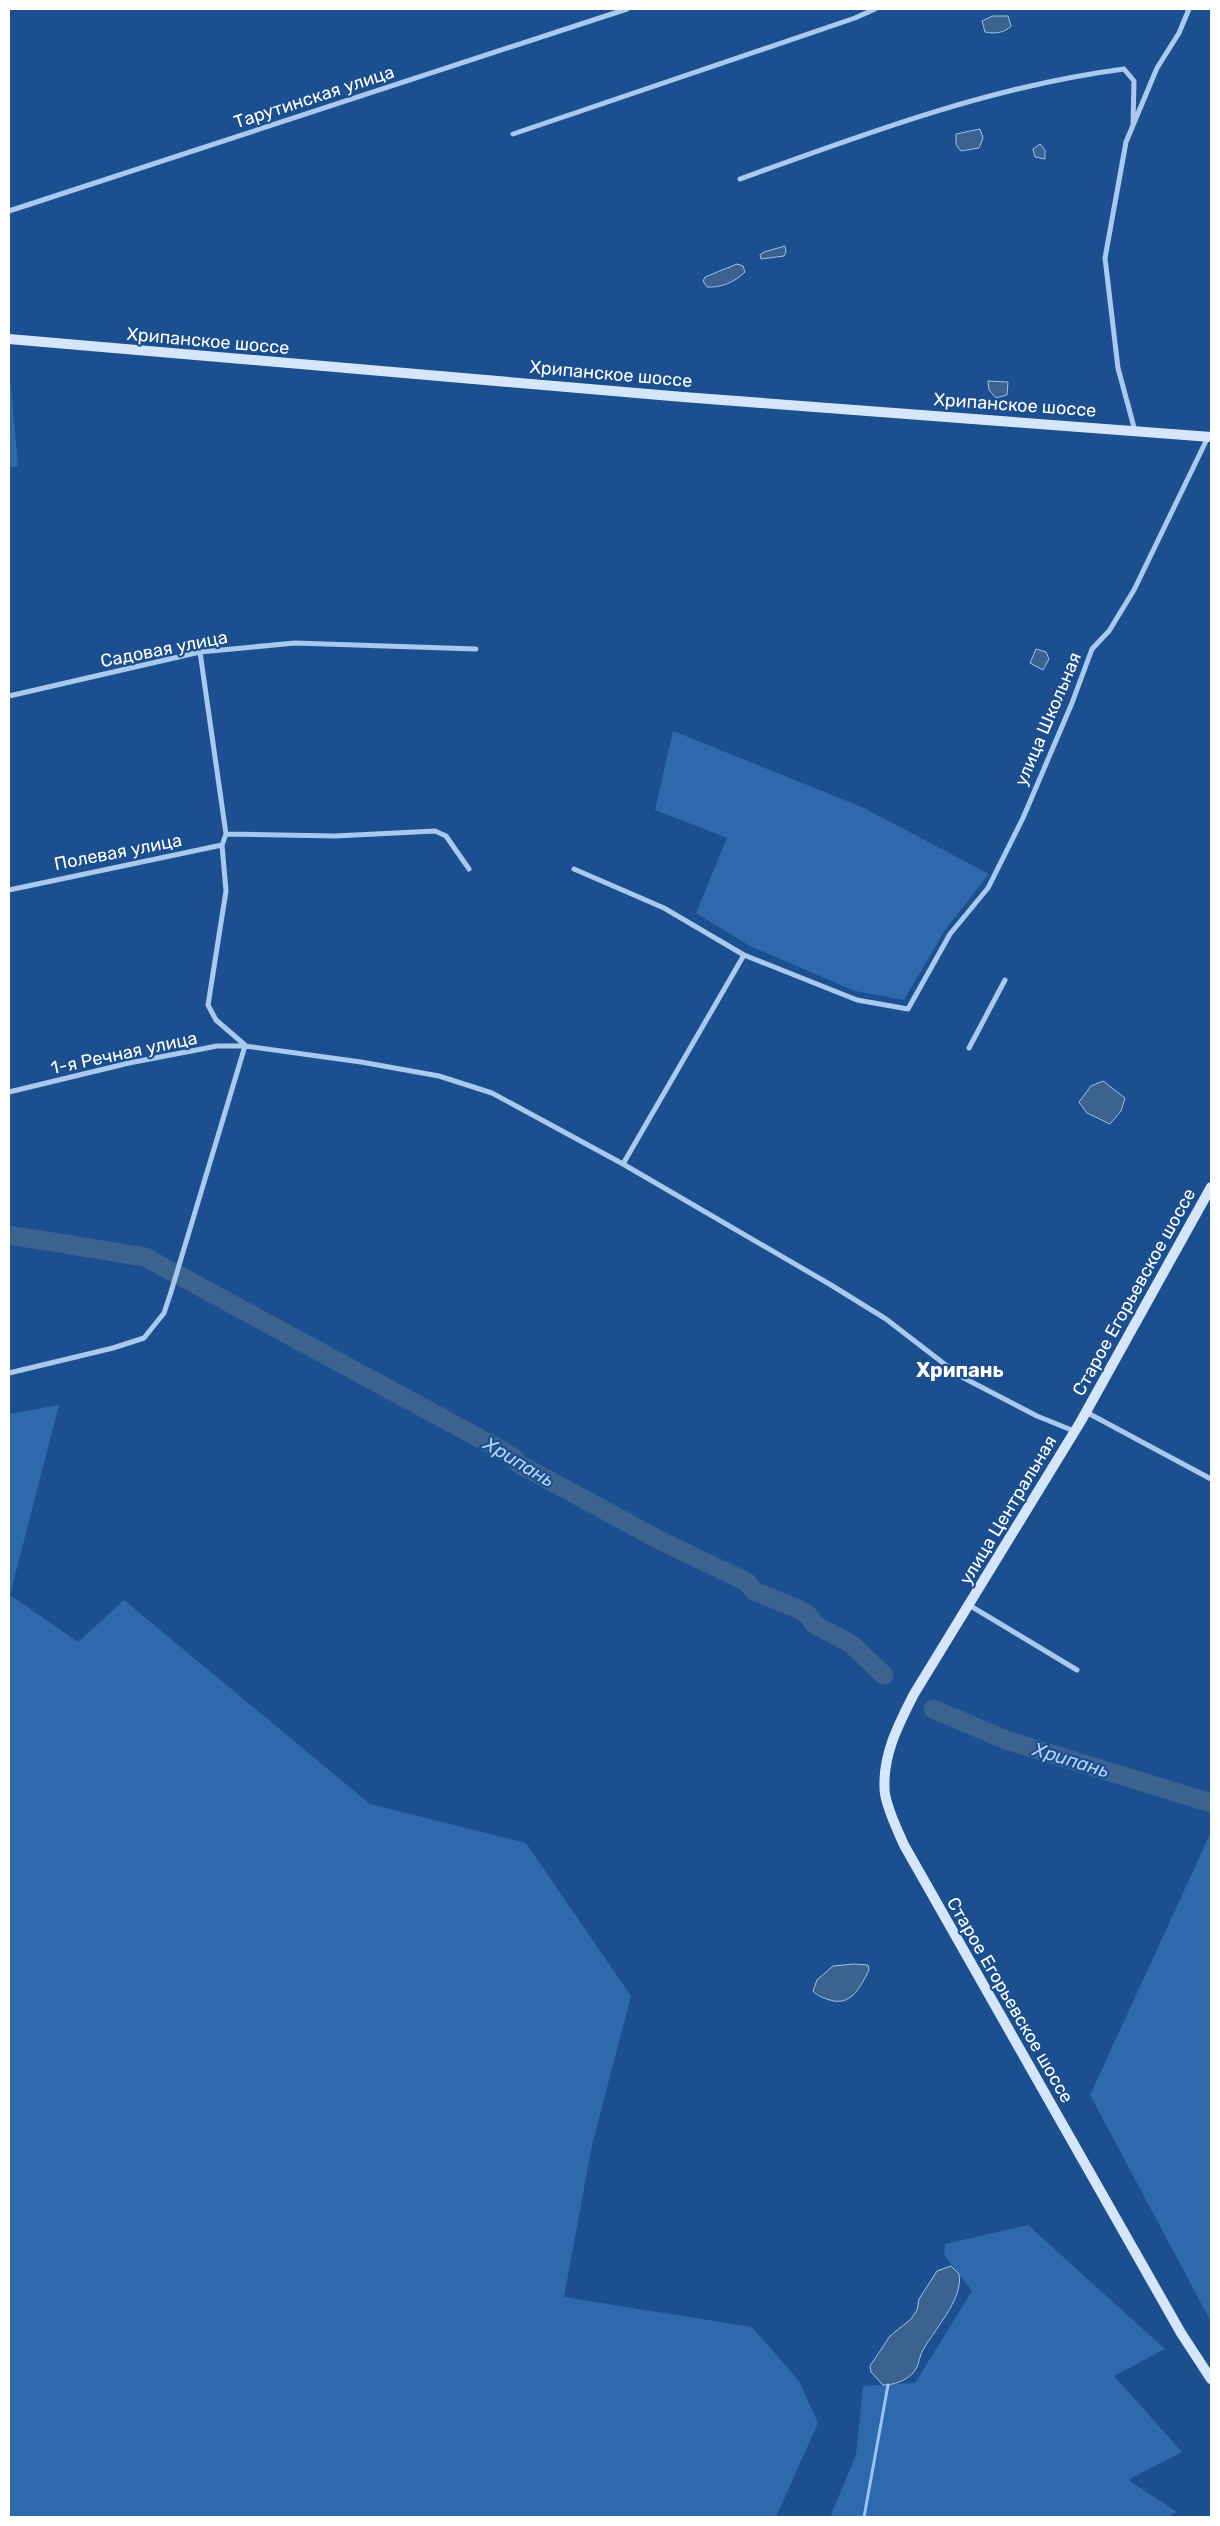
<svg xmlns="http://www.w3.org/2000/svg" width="1220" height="2526" viewBox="0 0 1220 2526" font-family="Rubik,sans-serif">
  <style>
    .green { fill: #2e69ad }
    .water { fill: #3c6290; stroke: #9cc4f0 }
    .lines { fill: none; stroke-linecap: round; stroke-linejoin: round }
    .stream { stroke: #9cc4f0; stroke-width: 3 }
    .river { stroke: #3c6290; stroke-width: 19 }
    .street { stroke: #a9c9ee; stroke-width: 5 }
    .secondary { stroke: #d6e6fa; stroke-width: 10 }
    .labels { text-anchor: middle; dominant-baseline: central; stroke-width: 4.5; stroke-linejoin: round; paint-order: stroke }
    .street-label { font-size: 18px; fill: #fff; stroke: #1b4f8f }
    .water-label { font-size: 19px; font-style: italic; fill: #b5d3f5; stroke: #1b4f8f }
    .quarter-label { font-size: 20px; font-weight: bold; fill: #fff; stroke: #1b4f8f }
  </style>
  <rect width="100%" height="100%" fill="#1b4f8f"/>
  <!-- green -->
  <path class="green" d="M9,363L18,466L9,468Z
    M673,731L862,807L989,874L945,930L904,1000L855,991L750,946L696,913L727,838L655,810Z
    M59,1405L10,1595L78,1642L124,1600L370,1804L526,1843L631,1996L592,2145L564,2297L752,2327L799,2381L818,2423L776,2517H9V1414Z
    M1211,1832V2322L1090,2095Z
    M1028,2225L1165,2349L1114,2376L1182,2452L1128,2480L1177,2512L1169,2517H830L856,2455L863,2386L915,2383L972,2291L944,2255L945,2244Z"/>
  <!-- water -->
  <path class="water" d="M993,16H1008L1011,26C1005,33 994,34 985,32L982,21Z
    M980,129L983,138L979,148L961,151L956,145V134Z
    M1040,144L1045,150V159L1035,157L1033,149Z
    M785,246L786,252L784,256L761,259L760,255L764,252Z
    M737,264L743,266L745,272C735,282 721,288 707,287L703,281L705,277Z
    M988,381L1008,382L1007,395L996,398L989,390Z
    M1036,649L1046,652L1049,659L1043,670L1030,663Z
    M1103,1081L1125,1098L1121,1111L1110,1124L1087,1113L1079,1102L1091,1086Z
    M854,1964L868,1965L869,1970C861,1986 851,2007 830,2000C823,1998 818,1996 813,1991L817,1980L833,1966Z
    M951,2266L959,2274C964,2300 932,2331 921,2354C919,2360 918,2367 914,2372C906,2381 894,2385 883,2385L871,2372L870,2366L890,2336L911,2319L917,2310L919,2299L937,2271Z"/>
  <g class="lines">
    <!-- stream -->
    <path class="stream" d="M864,2517L888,2385"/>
    <!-- river -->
    <path class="river" d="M9,1235L145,1257L512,1456L519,1464L661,1541L747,1582L754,1591L798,1609L808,1615L814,1624L851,1644L884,1675
      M933,1709L1006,1740L1211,1803"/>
    <!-- street -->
    <path class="street" d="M513,134L855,18L875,9
      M740,179C864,134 992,86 1124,69L1134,81L1133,125
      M9,211L627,9
      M1135,431L1118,368L1105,258L1126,142L1157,68L1179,33L1189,9
      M9,696L200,652L295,643L476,649
      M226,834L335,836L435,831L446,836L469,869
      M222,845L226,891L208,1005L216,1020L245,1045
      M574,869L664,908L744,955L857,1000L908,1009L950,934L988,888L1023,818L1072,703L1092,649L1109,631L1134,590L1208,437
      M9,890L222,845L226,834L200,652
      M969,1048L1005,980
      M9,1092L129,1063L217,1046H245L361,1062L439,1076L492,1093L623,1164L831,1285L886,1319L960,1376L1037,1416L1074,1431
      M623,1164L744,955
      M9,1373L113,1348L144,1338L164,1313L171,1292L245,1046
      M1086,1412L1211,1479
      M969,1605L1077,1670"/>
    <!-- secondary -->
    <path class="secondary" d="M9,339L683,397L1211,437
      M1211,1187L1081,1421L914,1694C898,1725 881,1758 885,1794C888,1811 897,1829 904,1845L1181,2333L1211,2379"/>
  </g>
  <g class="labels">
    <!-- street labels -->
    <g class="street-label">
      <text transform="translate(314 97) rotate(-18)">Тарутинская улица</text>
      <text transform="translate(208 341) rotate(5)">Хрипанское шоссе</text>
      <text transform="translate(611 374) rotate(5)">Хрипанское шоссе</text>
      <text transform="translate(1015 405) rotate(4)">Хрипанское шоссе</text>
      <text transform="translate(164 649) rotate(-11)">Садовая улица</text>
      <text transform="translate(1048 719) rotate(-67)">улица Школьная</text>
      <text transform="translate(118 852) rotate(-11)">Полевая улица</text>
      <text transform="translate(124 1053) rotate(-12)">1-я Речная улица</text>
      <text transform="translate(1134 1292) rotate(-61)">Старое Егорьевское шоссе</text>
      <text transform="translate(1008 1510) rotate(-59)">улица Центральная</text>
      <text transform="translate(1010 2000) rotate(60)">Старое Егорьевское шоссе</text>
    </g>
    <!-- water labels -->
    <g class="water-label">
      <text transform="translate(519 1462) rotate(31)">Хрипань</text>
      <text transform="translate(1071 1760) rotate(17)">Хрипань</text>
    </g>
    <!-- quarter labels -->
    <g class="quarter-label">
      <text x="960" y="1370">Хрипань</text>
    </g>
  </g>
  <!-- border -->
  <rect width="1220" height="2526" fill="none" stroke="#ffffff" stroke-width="20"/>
</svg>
